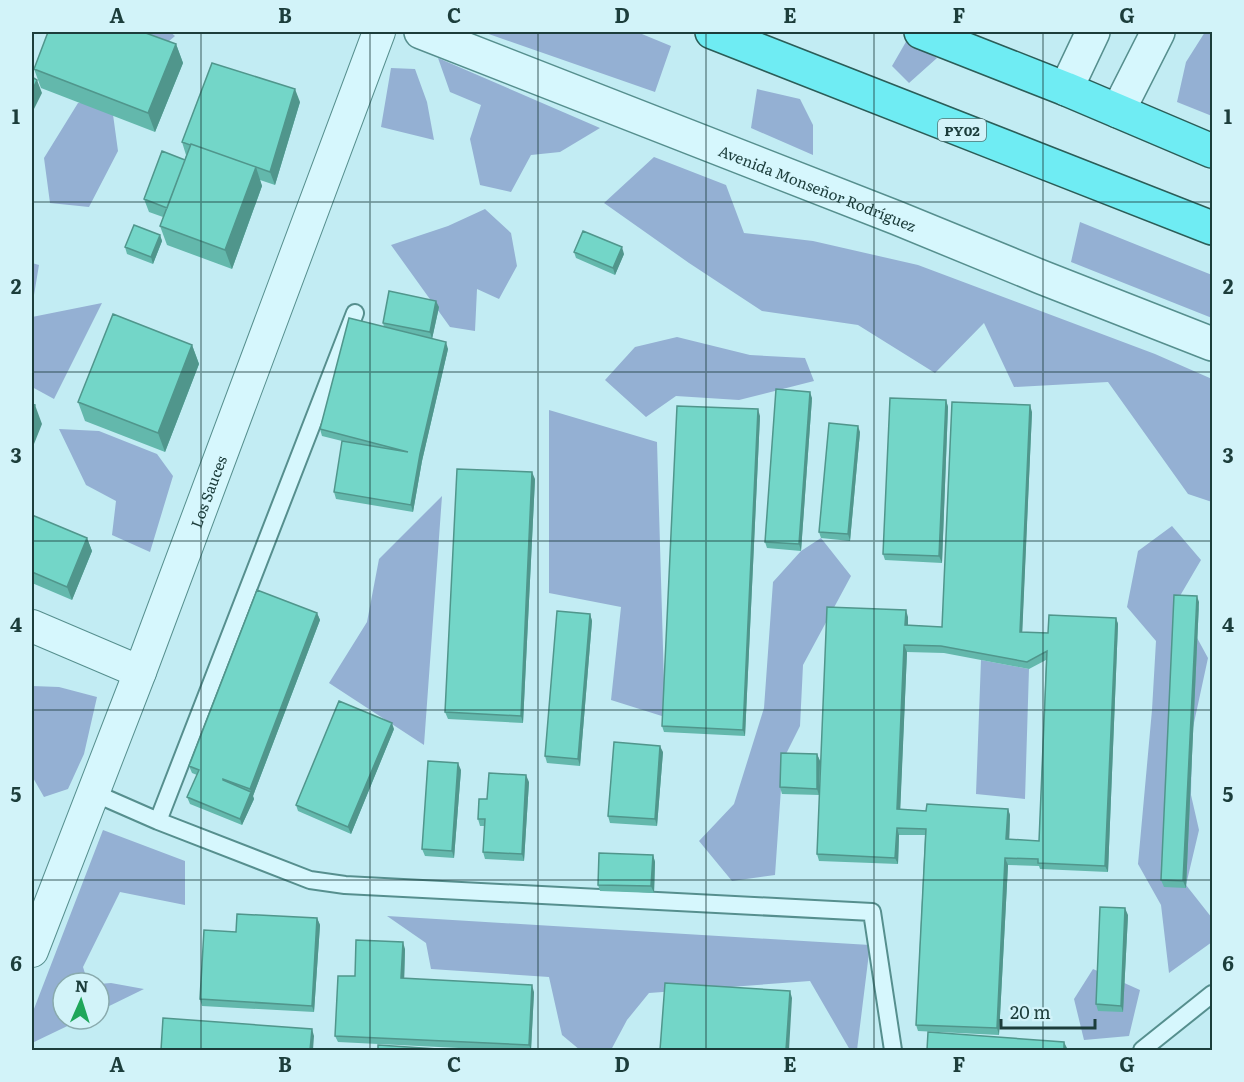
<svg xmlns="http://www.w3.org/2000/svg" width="1244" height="1082" viewBox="0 0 1244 1082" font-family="Literata,serif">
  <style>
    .green { fill: #94b0d3 }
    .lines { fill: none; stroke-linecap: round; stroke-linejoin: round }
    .service-casing { stroke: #568f8e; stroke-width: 20 }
    .minor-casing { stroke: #568f8e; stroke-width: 34 }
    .tertiary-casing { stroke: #568f8e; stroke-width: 36 }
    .trunk-casing { stroke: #2b5d58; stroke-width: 36 }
    .service { stroke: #d6f7fd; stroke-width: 16 }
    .minor { stroke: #d6f7fd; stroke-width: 32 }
    .tertiary { stroke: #d6f7fd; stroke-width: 33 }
    .trunk { stroke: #6fecf3; stroke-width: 33 }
    .wall { fill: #63b8ac; fill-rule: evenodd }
    .shaded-wall { fill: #50968c }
    .building { fill: #73d6c8; stroke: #50968c; stroke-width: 1.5; fill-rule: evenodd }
    .grid { fill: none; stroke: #1c3d3b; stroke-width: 1.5; stroke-opacity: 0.55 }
    .labels { text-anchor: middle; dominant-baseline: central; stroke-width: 6; stroke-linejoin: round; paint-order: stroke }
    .shield { fill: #d2f3f9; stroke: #537474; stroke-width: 1.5 }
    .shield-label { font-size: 14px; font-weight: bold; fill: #1c3d3b }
    .street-label { font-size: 15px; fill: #1c3d3b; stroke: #d2f3f9 }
    .neatline { fill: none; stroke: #1c3d3b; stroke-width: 2 }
    .grid-label { font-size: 20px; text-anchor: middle; font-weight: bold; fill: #1c3d3b }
  </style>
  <rect width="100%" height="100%" fill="#c2ecf3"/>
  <!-- green -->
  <path class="green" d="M119,32H170L175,36L143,63Z
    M483,32H637L671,46L655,92Z
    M1205,32H1212V116L1177,102L1186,62Z
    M907,40L937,58L909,83L892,66Z
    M438,58L600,128L560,152L531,155L511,192L480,185L470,139L481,105L450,92Z
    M391,68L415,69L427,102L434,140L381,127Z
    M757,89L800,99L813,125V155L751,128Z
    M111,100L118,151L89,207L50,203L44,158L78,103Z
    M654,157L726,185L744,233L813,241L918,265L1155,354L1212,379V502L1188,494L1108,382L1014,387L984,323L935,373L858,325L762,311L689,263L604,203Z
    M485,209L511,233L517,266L499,299L477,289L475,331L450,327L391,245L448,226Z
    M1080,222L1212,275V318L1071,262Z
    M32,263L39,265L32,307Z
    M102,303L54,399L32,387V317Z
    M677,337L750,355L805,358L814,381L739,400L676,396L646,417L605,380L635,347Z
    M549,410L657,442L665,717L611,700L621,607L549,593Z
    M59,429L99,431L157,454L173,476L150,552L112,535L116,501L86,485Z
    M442,496L424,745L329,683L367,622L379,559Z
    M1172,526L1201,560L1177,601L1208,658L1192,732L1191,795L1199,830L1186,885L1212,918V942L1169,973L1161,905L1138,864L1152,710L1156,641L1127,607L1138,551Z
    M821,538L851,576L803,665L800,726L783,760L775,875L732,881L699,841L734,804L764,708L773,582L801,551Z
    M981,660L1029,669L1025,799L976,794Z
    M32,686L59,687L97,697L84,754L68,789L44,797L32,776Z
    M103,830L185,861V905L120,892L83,967L88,983H63V1019H82L32,1043V1014Z
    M387,916L870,945L857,1050H850L810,981L649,993L627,1020L611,1050H580L562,1035L549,977L431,969L426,943Z
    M1093,969L1140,990L1129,1036L1084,1040L1074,999Z
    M111,983L144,989L99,1011V984Z"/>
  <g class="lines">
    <!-- service casing -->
    <g class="service-casing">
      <path id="service" d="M94,793L158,821L310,880L345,885L872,912L893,1050
        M158,821L355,313
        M1142,1050L1212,994"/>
    </g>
    <!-- minor casing -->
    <g class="minor-casing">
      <g id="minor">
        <path d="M32,626L140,672"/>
        <path id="s1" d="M32,951L140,672L379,32"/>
      </g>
    </g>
    <!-- tertiary casing -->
    <g class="tertiary-casing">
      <g id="tertiary">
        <path id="s2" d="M421,32L897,218L1041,277L1212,344"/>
        <path d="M1066,89L1093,32"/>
        <path d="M1118,111L1158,32"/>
      </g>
    </g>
    <!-- trunk casing -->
    <g class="trunk-casing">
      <path id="trunk" d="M712,32L1212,228
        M921,32L1066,89L1212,151"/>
    </g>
    <!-- service -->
    <use href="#service" class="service"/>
    <!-- minor -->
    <use href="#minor" class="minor"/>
    <!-- tertiary -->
    <use href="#tertiary" class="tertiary"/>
    <!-- trunk -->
    <use href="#trunk" class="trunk"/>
  </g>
  <!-- wall -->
  <path class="wall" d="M176,44L183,63L155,132L41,88L34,69Z
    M300,102L275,185L260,180L262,186L232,269L167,245L160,226L163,217L149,212L144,199L185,160L186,155L182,142Z
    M160,235L162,241L153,264L127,254L125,247Z
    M574,252L624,254L615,275L576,258Z
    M439,307L432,339L448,349L422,461L413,512L336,499L334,492L346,442L322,436L320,429L384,327L383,323Z
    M192,345L199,364L165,452L85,421L78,402Z
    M812,398L801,551L767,548L765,542Z
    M946,400L948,407L942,563L885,560L883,554Z
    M1032,412L1022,632L1048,633L1116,618L1118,624L1108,872L1040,869L1039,866L1008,865L999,1035L918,1031L916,1025L925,835H899L898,864L819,861L817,854L908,617V625L942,627ZM907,652L944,653L1029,669L1046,660L1039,841L1009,839L1010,815L1008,809L926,811L900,809Z
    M760,416L745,736L664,732L662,726Z
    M860,432L850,541L821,538L819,532Z
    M535,479L523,723L448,719L445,712Z
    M32,515L87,538L92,551L72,600L32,583Z
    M1199,602L1186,888L1164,887L1161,880Z
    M317,613L320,620L253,796L254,799L242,825L190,804L187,797L197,775L192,773L189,766Z
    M590,614L592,621L580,766L547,763L545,756Z
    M394,729L351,834L298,811L296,805Z
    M663,752L657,826L610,823L608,816Z
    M817,754L820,761L819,795L782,794L780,787Z
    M461,770L454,858L425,856L422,849Z
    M529,782L524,861L485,859L483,852L485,826H480L478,819Z
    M653,855L655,862L654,893L600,891L598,885Z
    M1128,915L1123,1012L1098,1011L1096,1004Z
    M317,918L320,925L314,1012L202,1006L200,999L236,932Z
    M405,949L404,979L534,992L531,1050H499L338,1042L335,1036L355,976Z"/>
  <!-- shaded-wall -->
  <path class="shaded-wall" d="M176,44L183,63L155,132L148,113Z
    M37,80L42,93L32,113V91Z
    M295,89L300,102L275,185L270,172Z
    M256,167L262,186L232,269L225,250Z
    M160,235L162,241L153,264L151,257Z
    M622,247L624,254L615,275L613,268Z
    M436,301L439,307L432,339L430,332Z
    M446,342L448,349L422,461L413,512L411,505L420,454Z
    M192,345L199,364L165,452L158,433Z
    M810,392L812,398L801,551L799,544Z
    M946,400L948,407L942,563L939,556Z
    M35,405L42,424L32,449V414Z
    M1030,405L1032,412L1022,638L1020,632Z
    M758,409L760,416L745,736L743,730Z
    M858,426L860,432L850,541L848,534Z
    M532,472L535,479L523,723L521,716Z
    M87,538L92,551L72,600L67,587Z
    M1197,596L1199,602L1186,888L1183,881Z
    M906,610L908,617V631L905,625Z
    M317,613L320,620L253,796L254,799L242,825L240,819L251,792L250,789Z
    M590,614L592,621L580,766L578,759Z
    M1116,618L1118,624L1108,872L1105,866Z
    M904,645L907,652L900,816L897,809Z
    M392,723L394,729L351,834L348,827Z
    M660,746L663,752L657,826L655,819Z
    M817,754L820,761L819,795L817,789Z
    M458,763L461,770L454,858L452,851Z
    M526,775L529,782L524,861L522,854Z
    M1008,809L1010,815L1009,846L1006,839Z
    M897,828L899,835L898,864L895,858Z
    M653,855L655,862L654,893L651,886Z
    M1005,858L1008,865L999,1035L997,1028Z
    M1125,908L1128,915L1123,1012L1121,1006Z
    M317,918L320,925L314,1012L312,1006Z
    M403,942L405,949L404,985L401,978Z
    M532,985L534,992L531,1050L529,1045Z
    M790,991L792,998L789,1050H786Z
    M312,1029L314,1036L313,1050H310Z
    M1064,1042L1067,1048V1050H1064Z"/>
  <!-- building -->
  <path class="building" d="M48,32H143L176,44L148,113L34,69Z
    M212,63L295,89L270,172L191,144L190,145L182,142Z
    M32,77L37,80L32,91Z
    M191,144L256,167L225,250L160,226Z
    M162,151L185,160L167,208L144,199Z
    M134,225L160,235L151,257L125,247Z
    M583,231L622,247L613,268L574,252Z
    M389,291L436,301L430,332L383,323Z
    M113,314L192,345L158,433L78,402Z
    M349,318L446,342L420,454L411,505L334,492L342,441L408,452L320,429Z
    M776,389L810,392L799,544L765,542Z
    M890,398L946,400L939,556L883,554Z
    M952,402L1030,405L1020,632L1048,633L1049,615L1116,618L1105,866L1038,863V859L1005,858L997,1028L916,1025L926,829L897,828L895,858L817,854L827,607L906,610L905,625L942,627ZM904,645L941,646L1027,662L1047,651L1039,841L1006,839L1008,809L927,804L926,811L897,809Z
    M32,404L35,405L32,414Z
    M677,406L758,409L743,730L662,726Z
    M829,423L858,426L848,534L819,532Z
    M457,469L532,472L521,716L445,712Z
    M32,515L87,538L67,587L32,572Z
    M257,590L317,613L250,789L223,779V780L251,792L240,819L187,797L199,770L189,766Z
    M1174,595L1197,596L1183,881L1161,880Z
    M557,611L590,614L578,759L545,756Z
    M339,701L392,723L348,827L296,805Z
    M614,742L660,746L655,819L608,816Z
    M781,753L817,754V789L780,787Z
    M428,761L458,763L452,851L422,849Z
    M489,773L526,775L522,854L483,852L485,819H478L479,799H487Z
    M599,853L653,855L651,886L598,885Z
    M1100,907L1125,908L1121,1006L1096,1004Z
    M237,914L317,918L312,1006L200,999L204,930L236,932Z
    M356,940L403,942L401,978L532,985L529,1045L335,1036L338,976H355Z
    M665,983L790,991L786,1050H660Z
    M163,1018L312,1029L310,1050H161Z
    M928,1032L1064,1042V1050H927Z
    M378,1045L453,1050H378Z"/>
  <!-- grid -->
  <path class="grid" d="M201,32V1050M370,32V1050M538,32V1050M706,32V1050M874,32V1050M1043,32V1050M32,202H1212M32,372H1212M32,541H1212M32,710H1212M32,880H1212"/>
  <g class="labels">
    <!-- shield labels -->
    <rect class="shield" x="938" y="119" width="48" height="22" rx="4.5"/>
    <g class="shield-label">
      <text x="962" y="130">PY02</text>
    </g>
    <!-- street labels -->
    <g class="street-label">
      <text stroke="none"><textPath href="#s2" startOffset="426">Avenida Monseñor Rodríguez</textPath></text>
      <text stroke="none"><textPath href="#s1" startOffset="492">Los Sauces</textPath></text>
    </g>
  </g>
  <!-- border -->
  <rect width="1244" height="1082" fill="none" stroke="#d2f3f9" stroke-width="66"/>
  <!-- north arrow -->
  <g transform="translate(81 1001) rotate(3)"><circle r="28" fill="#d2f3f9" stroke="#89aaad" stroke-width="1.5"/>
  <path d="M0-4.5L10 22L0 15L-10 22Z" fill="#1fa65a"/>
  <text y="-9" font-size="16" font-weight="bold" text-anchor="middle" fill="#1c3d3b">N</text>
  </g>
  <!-- scale -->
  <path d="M1001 1019v9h94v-9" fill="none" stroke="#1c3d3b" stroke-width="3"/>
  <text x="1010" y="1019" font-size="18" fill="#1c3d3b" stroke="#d2f3f9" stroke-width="4.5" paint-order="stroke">20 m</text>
  <rect x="33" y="33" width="1178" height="1016" class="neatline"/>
  <g class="grid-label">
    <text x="117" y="23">A</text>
    <text x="285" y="23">B</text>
    <text x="454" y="23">C</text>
    <text x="622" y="23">D</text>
    <text x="790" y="23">E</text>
    <text x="959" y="23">F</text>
    <text x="1127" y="23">G</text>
    <text x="16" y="124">1</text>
    <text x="1228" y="124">1</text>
    <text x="16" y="294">2</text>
    <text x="1228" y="294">2</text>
    <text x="16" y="463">3</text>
    <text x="1228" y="463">3</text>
    <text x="16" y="632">4</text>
    <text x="1228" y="632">4</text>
    <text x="16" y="802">5</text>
    <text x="1228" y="802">5</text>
    <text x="16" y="971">6</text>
    <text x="1228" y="971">6</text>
    <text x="117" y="1072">A</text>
    <text x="285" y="1072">B</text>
    <text x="454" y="1072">C</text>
    <text x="622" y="1072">D</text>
    <text x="790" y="1072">E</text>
    <text x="959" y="1072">F</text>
    <text x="1127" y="1072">G</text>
  </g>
</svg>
